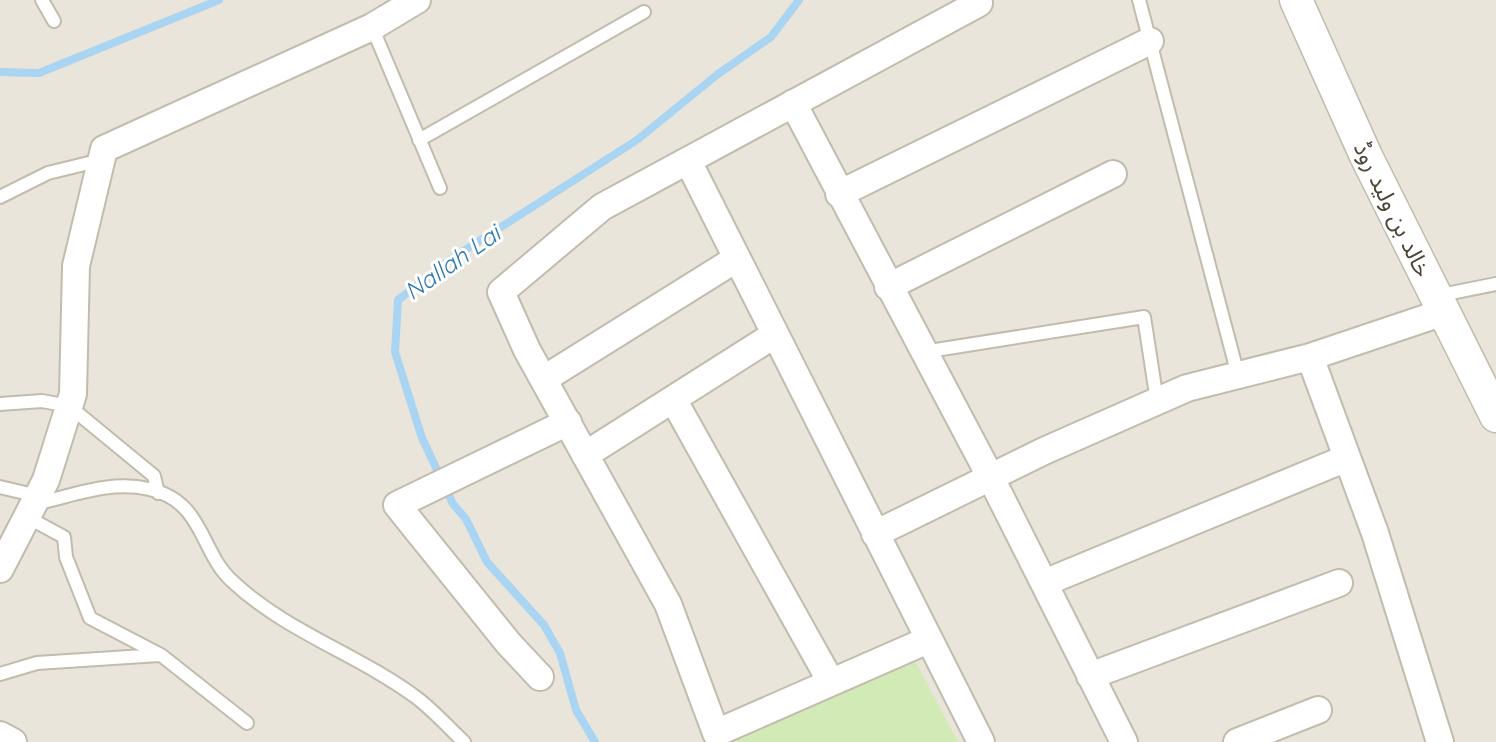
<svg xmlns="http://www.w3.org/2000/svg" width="1496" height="742" viewBox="0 0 1496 742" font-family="Quicksand,'Noto Sans Arabic',sans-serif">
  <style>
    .residential { fill: #eae5da }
    .green { fill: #d2eab5 }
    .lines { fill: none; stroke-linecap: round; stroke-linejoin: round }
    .stream { stroke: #a9d4f2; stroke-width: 8 }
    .service-casing { stroke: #c2bbae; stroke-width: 16 }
    .minor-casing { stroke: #c2bbae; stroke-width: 30 }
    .tertiary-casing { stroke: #c2bbae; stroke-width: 35 }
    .service { stroke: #fff; stroke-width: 12 }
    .minor { stroke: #fff; stroke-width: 26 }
    .tertiary { stroke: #fff; stroke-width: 32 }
    .labels { text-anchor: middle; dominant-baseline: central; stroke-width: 6; stroke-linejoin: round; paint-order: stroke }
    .street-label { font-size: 23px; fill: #4b4439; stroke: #fff }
    .water-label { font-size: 24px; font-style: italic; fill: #2e7ab2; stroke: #fff }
  </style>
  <rect width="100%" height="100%" fill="#f6f3ec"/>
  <!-- residential -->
  <path class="residential" d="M0,0H1496V742H0Z"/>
  <!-- green -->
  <path class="green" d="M914,659L958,742H725Z"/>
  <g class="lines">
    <!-- stream -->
    <path class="stream" d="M0,72L39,73L219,0
      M595,742L576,710L560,653L544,625L487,562L466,519L453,504L422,438L395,352L398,300L451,259L637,140L718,74L771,37L799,0"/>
    <!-- service casing -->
    <g class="service-casing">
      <path id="service" d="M42,0L54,21
        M1139,0L1238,375
        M372,27L440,188
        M419,140L644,12
        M0,197L48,173L101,160
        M1436,296L1496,284
        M923,352L1144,317L1157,401
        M0,404L42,401L69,406L154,476L158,493
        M0,487L38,496
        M34,504C73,496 109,480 149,489C204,501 200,552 232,581C286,632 358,654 417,698C434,711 449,728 464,742
        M27,517L64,537L66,557L90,618L161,655L247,723
        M0,674L37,663L159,655"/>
    </g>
    <!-- minor casing -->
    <g class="minor-casing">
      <path id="minor" d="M793,103L991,478L1124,742
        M688,161L981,742
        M839,194L1150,41
        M888,287L1113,174
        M1310,357L1375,533L1440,742
        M544,379L736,259
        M673,399L831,682
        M585,455L774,335
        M875,534L1044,451L1187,388L1310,357L1444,312
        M0,569L46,480L73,394L76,266L104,149L372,27L417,0
        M1044,583L1347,458
        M928,640L716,733L668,604L527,350L501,292L602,207L979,3
        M1090,676L1339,583
        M540,677L509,644L397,505L568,422
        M0,735L13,742
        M1237,742L1318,710"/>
    </g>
    <!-- tertiary casing -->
    <g class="tertiary-casing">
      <path id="tertiary" d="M1296,0L1366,156L1496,416"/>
    </g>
    <!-- service -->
    <use href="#service" class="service"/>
    <!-- minor -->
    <use href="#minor" class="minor"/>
    <!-- tertiary -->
    <use href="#tertiary" class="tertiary"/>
  </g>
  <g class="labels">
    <!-- street labels -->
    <g class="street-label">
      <text transform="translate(1393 209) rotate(64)">خالد بن ولید روڈ</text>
    </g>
    <!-- water labels -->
    <g class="water-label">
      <text transform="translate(452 262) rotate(-35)">Nallah Lai</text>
    </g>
  </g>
</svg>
